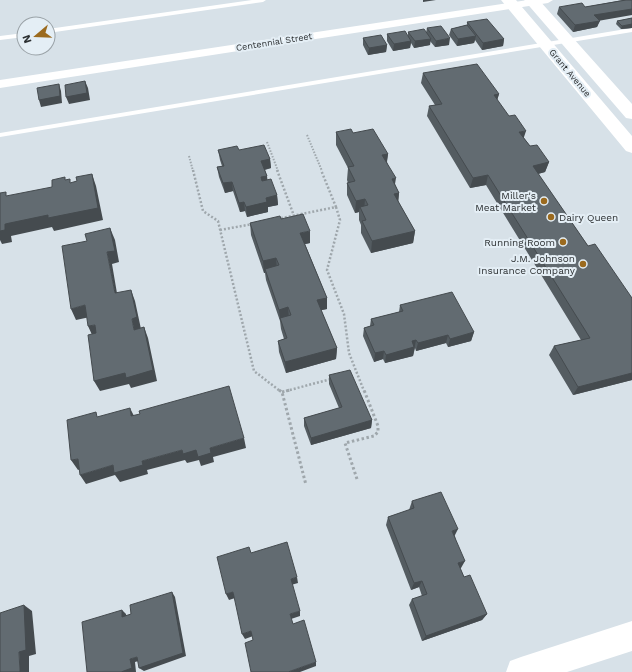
<svg xmlns="http://www.w3.org/2000/svg" width="632" height="672" viewBox="0 0 632 672" font-family="'Work Sans',sans-serif">
  <style>
    .lines { fill: none; stroke-linecap: round; stroke-linejoin: round }
    .path-far2 { stroke: #9fa7ac; stroke-width: 2; stroke-dasharray: 1.5 1.5; stroke-linecap: butt }
    .path-far1 { stroke: #9fa7ac; stroke-width: 2.5; stroke-dasharray: 2 2; stroke-linecap: butt }
    .path { stroke: #9fa7ac; stroke-width: 3; stroke-dasharray: 2.5 2.5; stroke-linecap: butt }
    .lane { fill: #fff; fill-rule: evenodd }
    .street { fill: #fff; fill-rule: evenodd }
    .secondary { fill: #fff; fill-rule: evenodd }
    .primary { fill: #fff; fill-rule: evenodd }
    .wall { fill: #545c61 }
    .shaded-wall { fill: #454b4f }
    .building { fill: #626b71; stroke: #454b4f }
    .poi-dot { fill: #9b6a1e; stroke: #e4eef5; stroke-width: 1.5 }
    .labels { text-anchor: middle; dominant-baseline: central; stroke-width: 4; stroke-linejoin: round; paint-order: stroke }
    .far-street-label { font-size: 9px; fill: #2c3032; stroke: #e4eef5 }
    .poi-label { font-size: 10px; fill: #2c3032; stroke: #e4eef5; text-anchor: end }
  </style>
  <rect width="100%" height="100%" fill="#d7e1e8"/>
  <g class="lines">
    <!-- path-far2 -->
    <path class="path-far2" d="M307,135L322,171
      M267,142L278,171
      M189,156L193,171"/>
    <!-- path-far1 -->
    <path class="path-far1" d="M193,170L203,211L218,221L254,371L280,391
      M277,170L294,216
      M336,207L340,220L327,270L344,314L349,353L364,391
      M277,219L336,207L321,170
      M220,230L253,224
      M286,391L331,379"/>
    <!-- path -->
    <path class="path" d="M279,390L282,392L306,485
      M282,392L290,390
      M357,479L345,443L374,436L378,432V426L364,390"/>
    <!-- lane -->
    <path class="lane" d="M252,0H266L263,2L48,33V29Z
      M632,28V32L0,137V133Z
      M24,33V37L0,40V36Z"/>
    <!-- street -->
    <path class="street" d="M528,0H553L548,3L0,88V80Z"/>
    <!-- secondary -->
    <path class="secondary" d="M501,0H516L632,136V153L626,151Z
      M524,0H539L632,104V119L626,118Z"/>
    <!-- primary -->
    <path class="primary" d="M632,621V651L567,672H506L510,661L521,657Z"/>
  </g>
  <!-- wall -->
  <path class="wall" d="M623,0H632L599,21L597,27L573,32L557,14L559,7H585Z
    M632,18V28L621,29L616,24L617,21Z
    M467,22L504,39L503,46L482,50L475,40L474,43L457,46L449,35L451,29L467,25Z
    M427,28L449,45L435,47L430,41V45L414,48L411,43L410,48L393,51L387,41V34L408,36V32L426,33Z
    M363,38L387,45L386,52L368,55L363,45Z
    M423,73L499,94L497,100L524,138L530,146L549,162L545,172L538,174L588,246L632,298V380L573,395L549,355L554,346L581,340L486,185L470,188L427,116L429,106L435,105L421,83Z
    M336,132L353,133L388,154L387,162L395,184L399,193L398,201L415,231L413,243L371,253L361,233V225L359,220V212L355,213L347,195V183H348L347,180L348,168L336,145Z
    M218,150H239L270,159L271,168L265,170L267,176V180L277,195L278,205L268,207V212L247,217L245,211L240,212L233,191L225,193L219,177L217,167L222,166L220,160Z
    M281,219L310,243L305,244L327,298V309L321,310L337,348L336,359L286,373L279,352L278,341L284,339L281,329L280,321L266,280L265,273H264L251,235L250,223Z
    M400,305L474,332L471,341L448,347L446,343L416,351L415,348L413,356L385,363L383,359L374,362L363,336L364,328L370,326L371,319L399,312Z
    M329,375L372,420L371,428L311,445L304,426V418L339,408L329,384Z
    M412,501L455,536L461,568H460L464,577L487,614L482,620L422,641L409,605L412,599L422,596L419,587L411,590L386,525L388,517L409,510Z"/>
  <!-- shaded-wall -->
  <path class="shaded-wall" d="M423,0H436L423,2Z
    M632,8V15L592,22L594,15Z
    M600,21L597,27L573,32L575,25Z
    M632,24V28L621,29L622,26Z
    M476,36L474,43L457,46L458,39Z
    M450,38L449,45L435,47L436,41Z
    M431,39L430,45L414,48L415,41Z
    M504,39L503,46L482,50L483,43Z
    M411,41L410,48L393,51L394,44Z
    M387,45L386,52L368,55L369,48Z
    M85,81L88,88L90,100L69,104L66,97Z
    M59,84L61,91L62,103L41,107L39,100Z
    M499,94L496,104L494,95Z
    M526,131L523,140L519,132Z
    M388,154L386,166L382,155Z
    M270,159L271,168L262,170L261,161Z
    M549,162L545,172L530,176L533,166Z
    M92,174L96,186L103,220L54,231L52,227L11,236L12,242L2,244L0,240V231L5,224Z
    M488,175L486,185L470,188L473,178Z
    M267,176L268,185L262,187L261,177Z
    M396,178L394,190L392,179Z
    M232,182L233,191L225,193L223,183Z
    M399,193L398,205L394,194Z
    M277,195L278,205L268,207V212L247,217L246,207L266,198Z
    M365,199L364,211L360,207L359,212L355,213L356,201Z
    M244,202L245,211L240,212L239,203Z
    M110,228L115,240L119,262L112,264L119,305L115,293L107,252Z
    M310,231V243L300,245V233Z
    M415,231L413,243L371,253L372,241Z
    M276,258L277,270L265,269V273H264L263,261Z
    M131,290L135,301L141,329L134,330L132,319Z
    M327,298V309L317,311V300Z
    M85,305L90,317L76,320L71,309Z
    M288,307L289,319L280,318L279,310Z
    M95,325L100,336L93,337L88,326Z
    M144,327L148,338L157,381L131,388L129,384L100,391L94,381Z
    M474,332L471,341L448,347L450,339Z
    M448,335L446,343L416,351L418,343Z
    M416,340L413,356L385,363L386,355L412,341Z
    M337,348L336,359L286,373L285,362Z
    M384,351L383,359L374,362L375,353Z
    M632,373V380L573,395L578,387Z
    M130,408L135,418L131,416Z
    M372,420L371,428L311,445V438Z
    M244,438L246,448L213,457L214,462L201,466L199,460L187,463L185,460L147,470L148,474L120,482L115,475L86,484L80,475L113,465L142,461L182,450H196L210,448Z
    M78,459L84,468L78,470L71,460Z
    M458,529L454,537L452,531Z
    M465,561L461,568L454,570L458,563Z
    M297,577L298,583L291,585V579Z
    M422,581L419,587L411,590L414,583Z
    M172,592L175,597L186,656L144,671L139,668Z
    M233,592L235,598L229,600L226,594Z
    M24,605L32,611L36,654L29,656V672H20L19,652Z
    M122,610L126,614L127,621L122,617Z
    M300,611V616L291,619L290,614Z
    M487,614L482,620L422,641L426,636Z
    M251,631L253,636L245,639L242,634Z
    M137,657L142,660L135,662L136,672H121L130,659Z
    M316,662V666L300,672H288Z"/>
  <!-- building -->
  <path class="building" d="M626,0H632V9L594,15L600,21L575,25L559,7L582,3L585,7Z
    M632,18V24L622,26L617,21Z
    M487,19L504,39L483,43L467,22Z
    M467,25L476,36L458,39L451,29Z
    M441,26L450,38L436,41L427,28Z
    M424,29L431,39L415,41L408,32Z
    M405,31L411,41L394,44L387,34Z
    M381,35L387,45L369,48L363,38Z
    M477,64L499,94L494,95L509,116L515,115L526,131L519,132L530,146L537,145L549,162L533,166L588,246L595,244L632,298V373L578,387L554,346L590,338L488,175L473,178L429,106L442,104L423,73Z
    M85,81L87,93L66,97L65,85Z
    M59,84L60,96L39,100L37,88Z
    M351,129L353,133L373,129L388,154L382,155L396,178L392,179L399,193L394,194L415,231L372,241L362,221L366,220L360,207L368,205L365,199L356,201L347,183L355,181L348,167L354,166L336,132Z
    M264,145L270,159L261,161L267,176L261,177L262,181L271,179L277,195L266,198L267,202L246,207L244,202L239,203L232,182L223,183L217,167L224,166L218,150L237,146L239,150Z
    M92,174L98,208L48,218V215L5,224V230L0,231V193L6,192V196L52,187V180L65,177V180L70,179V183L77,181L76,177Z
    M303,214L310,231L300,233L327,298L317,300L337,348L285,362L278,341L287,338L280,318L291,315L288,307L279,310L265,269L279,265L276,258L263,261L250,223L280,216L281,219Z
    M110,228L115,251L107,252L115,293L131,290L137,317L132,319L134,330L144,327L153,370L126,378L125,373L94,381L88,335L96,333L95,325L88,326L85,305L71,309L62,246L87,241L85,234Z
    M452,292L474,332L450,339L448,335L418,343L416,340L412,341L414,347L386,355L384,351L375,353L364,328L374,325L371,319L403,311L400,305Z
    M350,370L372,420L311,438L304,418L342,407L329,375Z
    M229,386L244,438L210,448L211,453L198,457L196,450L183,454L182,450L142,461L143,465L114,473L113,465L80,475L78,459L71,460L67,420L96,412L97,417L130,408L131,416L140,414L139,411Z
    M441,492L458,529L452,531L465,561L458,563L464,577L470,575L487,614L426,636L412,599L427,594L422,581L414,583L388,517L414,508L412,501Z
    M287,542L297,577L291,579L300,611L290,614L293,624L304,620L316,662L288,672H251L245,643L253,640L251,631L242,634L233,592L226,594L217,557L249,547L251,553Z
    M172,592L183,653L139,668L137,657L130,659L132,668L121,672H87L82,622L122,610V617L131,614L130,605Z
    M24,605L26,650L19,652L20,672H0V613Z"/>
  <!-- markers -->
  <g class="poi-dot">
    <circle cx="544" cy="201" r="4"/>
    <circle cx="551" cy="217" r="4"/>
    <circle cx="563" cy="242" r="4"/>
    <circle cx="583" cy="264" r="4"/>
  </g>
  <g class="labels">
    <!-- far-street labels -->
    <g class="far-street-label">
      <text transform="translate(274 42) rotate(-9)">Centennial Street</text>
      <text transform="translate(570 73) rotate(50)">Grant Avenue</text>
    </g>
    <!-- poi labels -->
    <g class="poi-label">
      <text x="536" y="195">Miller's<tspan x="536" dy="12">Meat Market</tspan></text>
      <text x="559" y="217" text-anchor="start">Dairy Queen</text>
      <text x="555" y="242">Running Room</text>
      <text x="575" y="258">J.M. Johnson<tspan x="575" dy="12">Insurance Company</tspan></text>
    </g>
  </g>
  <!-- north arrow -->
  <g transform="translate(36 36) rotate(251)"><circle r="19" fill="#e4eef5" stroke="#9aa2a7"/>
  <path d="M0-3L7 15L0 10L-7 15Z" fill="#9b6a1e"/>
  <text y="-6" font-size="11" font-weight="bold" text-anchor="middle" fill="#2c3032">N</text>
  </g>
</svg>
